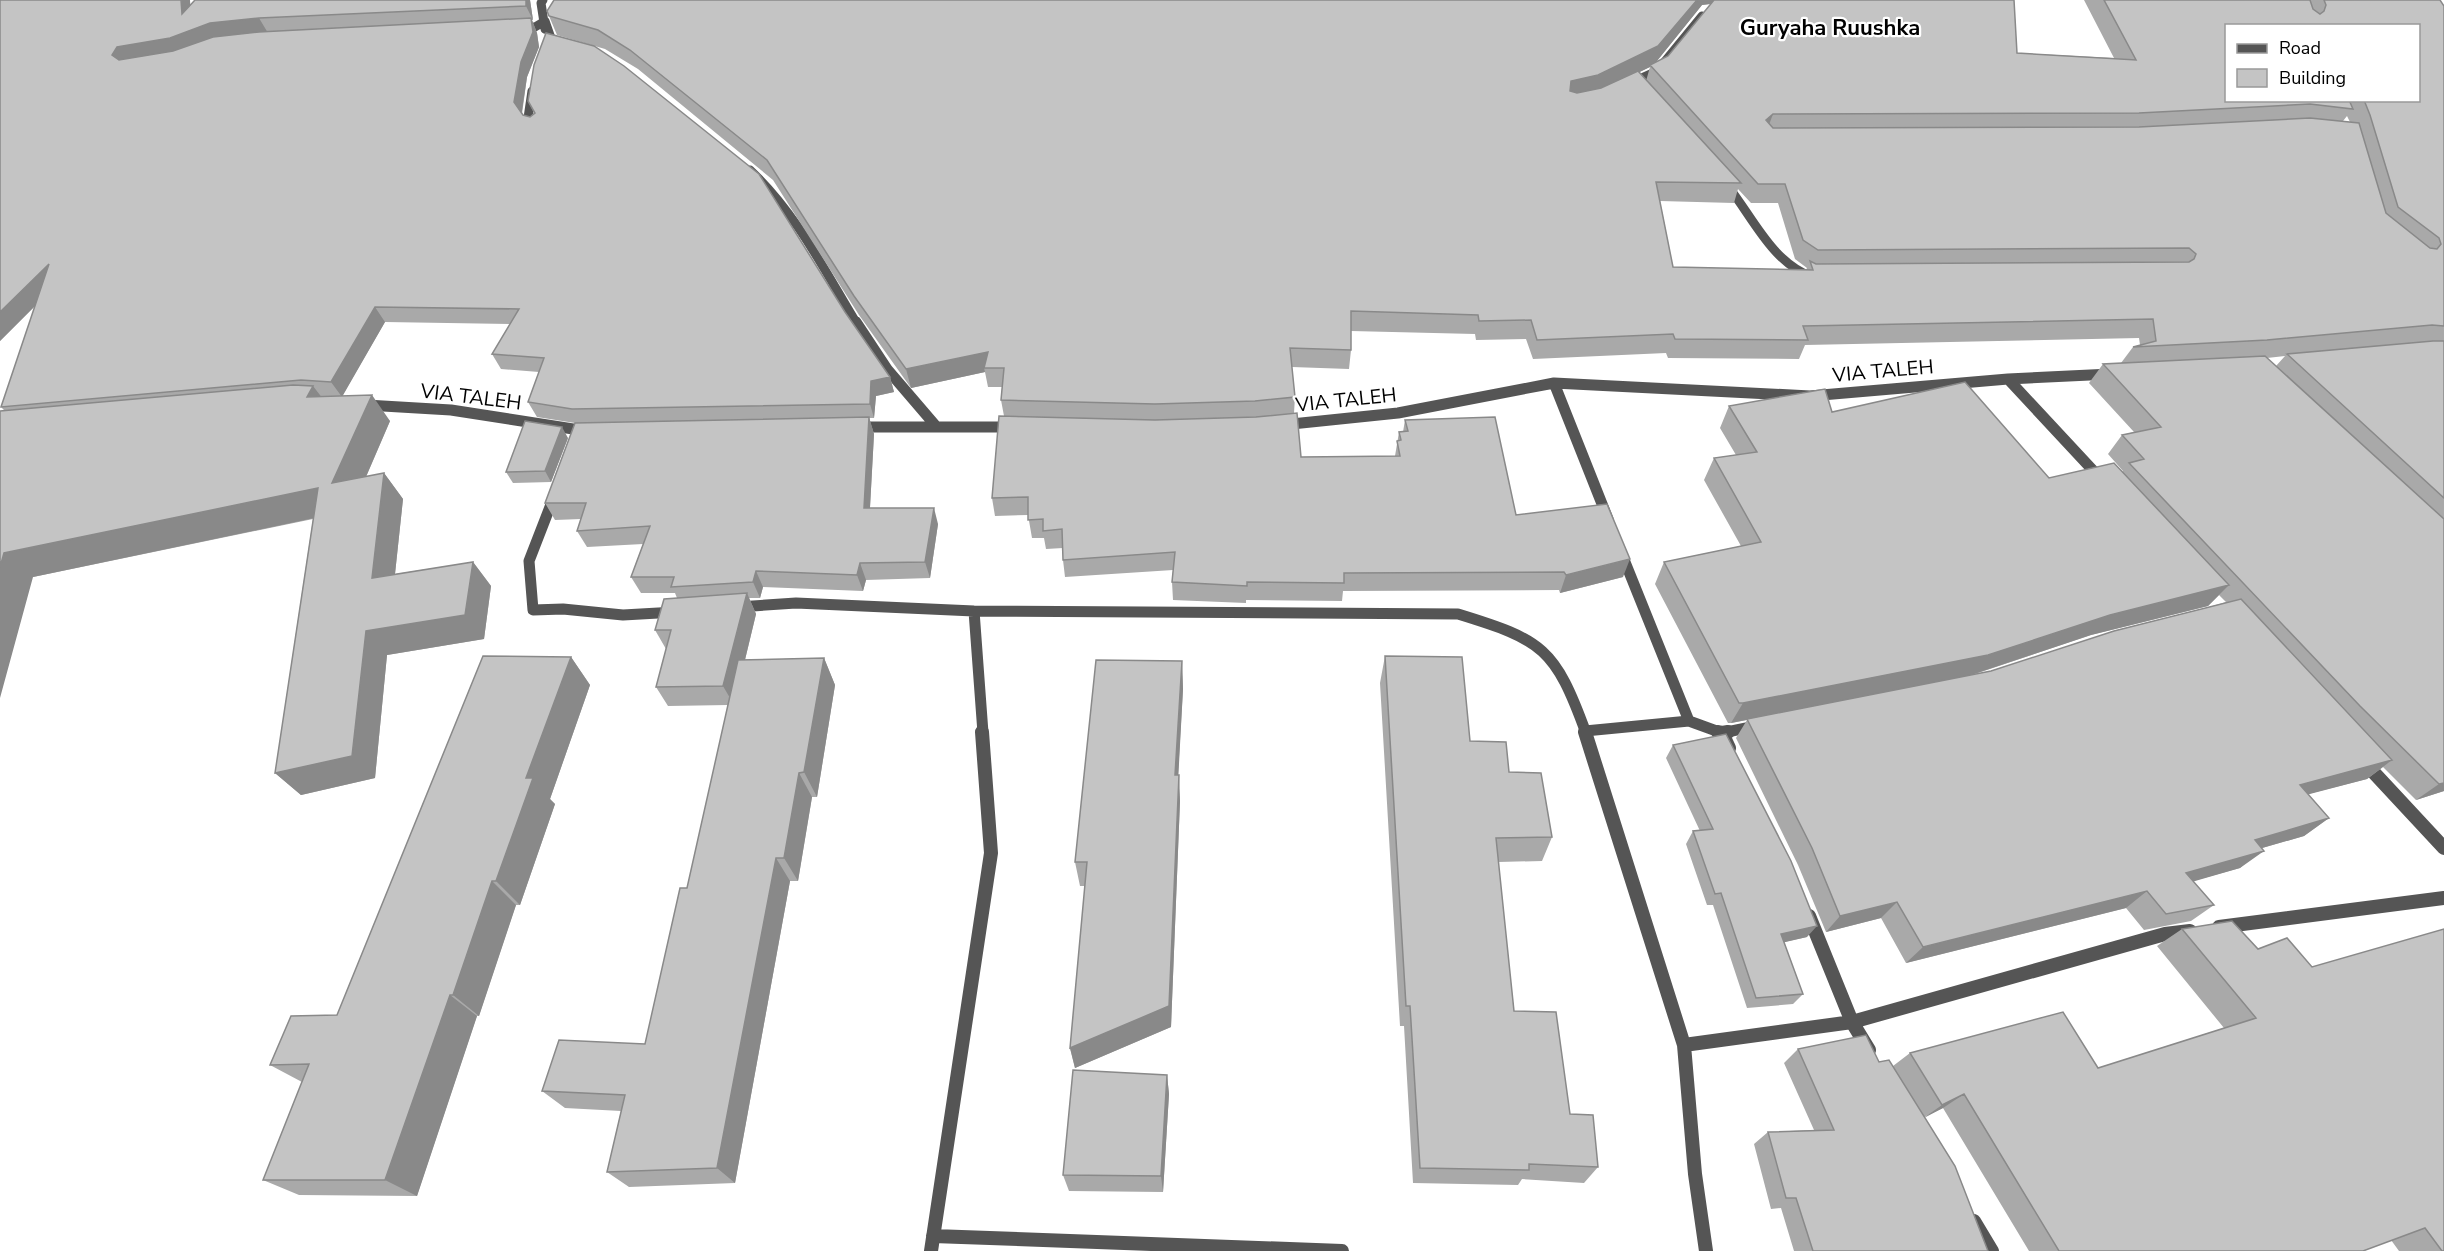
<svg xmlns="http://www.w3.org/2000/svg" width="2444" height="1251" viewBox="0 0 2444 1251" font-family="'Nunito Sans',sans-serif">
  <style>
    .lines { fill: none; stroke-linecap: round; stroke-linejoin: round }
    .street-far2 { stroke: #555; stroke-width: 9 }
    .street-far1 { stroke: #555; stroke-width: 11 }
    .street { stroke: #555; stroke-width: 14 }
    .wall { fill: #a9a9a9; fill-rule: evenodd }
    .shaded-wall { fill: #898989 }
    .building { fill: #c4c4c4; stroke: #898989; stroke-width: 1.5; fill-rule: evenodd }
    .labels { text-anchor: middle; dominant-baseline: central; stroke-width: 4.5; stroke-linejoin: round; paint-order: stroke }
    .street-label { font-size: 20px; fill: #000; stroke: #fff }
    .far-district-label { font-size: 22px; font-weight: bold; fill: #000; stroke: #fff }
  </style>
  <rect width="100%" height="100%" fill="#fff"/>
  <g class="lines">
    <!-- street-far2 -->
    <path class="street-far2" d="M543,0L541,3L545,29
      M519,27H535L545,21L552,41L561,43
      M1628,84L1657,71L1702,16
      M532,91L528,118L535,126
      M750,170C797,214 824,270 857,324
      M1727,185C1752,216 1771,261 1810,276"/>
    <!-- street-far1 -->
    <path class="street-far1" d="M856,322L887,369L935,425
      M2008,379L2101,479
      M1554,383L1608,519
      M366,405L451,410L586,431
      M1282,425L1398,413L1554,383L1810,396L2008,379L2111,374
      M856,427H1012
      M555,494L529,561L533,610L563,609L623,615L676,612
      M1621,552L1689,721L1722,733
      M738,607L796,603L974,611L1458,614C1543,640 1555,648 1586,733
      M974,611L983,733
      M1585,731L1689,721
      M1722,733L1756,726"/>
    <!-- street -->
    <path class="street" d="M1585,732L1684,1045L1695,1174L1706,1251
      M1718,732L1722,733L1729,748
      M1722,733L1728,732
      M2364,762L2444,848
      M1809,916L1852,1022L1869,1050
      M2219,927L2444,898
      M1684,1045L1852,1022L2165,934L2190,931
      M1974,1221L1992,1251
      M933,1236L1342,1251
      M931,1251L991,853L982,732"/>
  </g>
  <!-- wall -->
  <path class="wall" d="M0,0L190,5L530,0L533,20H532L537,33L539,47L527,77L522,114L523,115L530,117L534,113L528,101L845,312L890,377L894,392L876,396L874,418H869L874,434L870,508L938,524L930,578L866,580L863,591L763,587L760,598H749L756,614L745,660L824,658L835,685L817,797H812L798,881H790L735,1183L629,1187L607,1172L621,1111L565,1108L542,1091L645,1044L687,888L728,705L668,706L656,687L666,649L655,630L677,598L675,593H641L631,577L643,544L587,547L577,531L581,519L555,520L545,503L575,423L537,417L528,402L539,372L501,369L492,354L511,324L385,322L342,396L390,421L366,477L384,473L403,499L395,574L473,562L491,586L484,639L387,655L375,778L301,795L275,773L313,519L33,577L4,410L1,407L35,306L0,341Z
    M2014,0L2017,53L2114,58L2084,0H2440L2444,6V791L2416,800L2383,767L2367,779L2308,794L2329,818L2304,836L2262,848L2240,868L2193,881L2214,905L2191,921L2144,930L2126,908L1906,963L1881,918L1826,932L1798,865L1736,738L1747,720L1731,723H1728L1655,584L1664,562L1741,546L1704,480L1714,458L1736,455L1720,428L1729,406L1832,412L2049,478L2122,472L2123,471L2108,454L2122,435L2134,432L2089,383L2103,364L2121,363L2133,347L2140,345L2139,338L1805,345L1799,359L1668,358L1666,353L1533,359L1526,339L1476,340L1475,334L1351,331V350L1349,369L1292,367L1295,397L1294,413L1301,457L1395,456L1399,432H1403L1405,420L1516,515L1623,577L1560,593L1559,590L1343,591L1342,601L1246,600V603L1173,600L1172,582L1173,570L1065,577L1063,560V548L1046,549L1044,538H1032L1028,515L995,516L992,498L1004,416L1001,400L1002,387H988L985,372L911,388L859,315L773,180L638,69L605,49L557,35L549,16ZM1711,4L1668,56L1655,63L1702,5ZM2418,26V100H2226ZM1650,67L1646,81L1639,72ZM2347,116L2350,122L2343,121ZM1738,189L1751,203H1778L1795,259L1807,268L1806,270L1673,267L1660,201L1734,203ZM2285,356L2276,366L2267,358ZM2219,595L2226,602L1991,671L1972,675L2091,635L2208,606Z
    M568,438L551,482L513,483L506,472Z
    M1385,656L1470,741L1509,772L1552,837L1542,861L1498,862L1514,1011L1598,1167L1584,1183L1522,1179L1518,1185L1413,1183L1404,1026H1400L1380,683Z
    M571,657L590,685L550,799L555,804L520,905H516L479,1016H477L417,1196L299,1195L263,1180L302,1082L270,1065L337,1015Z
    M1182,661L1183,689L1178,775L1180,801L1171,1027L1075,1068L1070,1048L1085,886H1080L1075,862Z
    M1673,745L1807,937L1784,942L1803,994L1793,1004L1747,1008L1713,905H1707L1686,844L1693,831H1700L1666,758Z
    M2232,921L2444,1251H2399L2391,1240L2363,1251H2029L1943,1108L1924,1117L1988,1251H1794L1781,1208L1771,1209L1754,1144L1768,1132L1814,1130L1784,1063L1798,1049L1879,1062L1893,1066L1910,1053L2098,1068L2224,1028L2157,946L2182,929Z
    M1167,1075L1169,1094L1163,1192L1069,1191L1063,1175Z"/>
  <!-- shaded-wall -->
  <path class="shaded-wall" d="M181,0H190L192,29L182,14Z
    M526,0H530L533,20L526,6Z
    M1697,0H1724V2L1702,5L1653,66L1650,65V67L1593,95L1567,101L1571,81Z
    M259,18L268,33L123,70L112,55L117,47L210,23Z
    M531,18L537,33L539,47L527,77L521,117L514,102L521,62Z
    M1773,114L1766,133V120Z
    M49,264L62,279L0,341V312Z
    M375,307L385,322L342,397L331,382Z
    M988,352L984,368L985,372L911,388L906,369Z
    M890,377L894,392L876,396L874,418L870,404L871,381Z
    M313,386L333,412L307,397Z
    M372,395L390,421L352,509L332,483Z
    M869,417L874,434L869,525L864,508Z
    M562,427L568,438L551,482L545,471Z
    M384,473L403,499L392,602L372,578Z
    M318,488L338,513L33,577L0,698V567L4,553Z
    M934,508L938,524L930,578L925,562Z
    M1630,559L1623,577L1560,593L1566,575Z
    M473,562L491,586L484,639L387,655L375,778L301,795L275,773L366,631Z
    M860,563L866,580L863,591L857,575Z
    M756,571L763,587L760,598L753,582Z
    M2229,585L2208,606L2091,635L1971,675L1731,723L1743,703L2110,615Z
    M747,593L756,614L734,705L723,686Z
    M571,657L590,685L550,799L555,804L520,905L496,881L526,778Z
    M824,658L835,685L817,797L804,772Z
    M1182,661L1183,689L1177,801L1175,775Z
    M2392,760L2367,779L2276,803L2300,785Z
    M799,773L812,797L798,881L784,858Z
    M1179,775L1180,801L1171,1027L1075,1068L1070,1048Z
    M2444,783V791L2416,800L2439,784Z
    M2329,818L2304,836L2231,857L2255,840Z
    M2264,851L2240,868L2164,890L2186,873Z
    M776,858L790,881L735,1183L717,1168Z
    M492,881L516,905L479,1016L453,995Z
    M2147,891L2126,908L1906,963L1923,947Z
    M1897,902L1881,918L1826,932L1840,916Z
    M1817,926L1807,937L1772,945L1781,934Z
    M450,995L477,1016L417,1196L385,1180Z
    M1167,1075L1169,1094L1163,1192L1161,1176Z
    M1964,1094L1943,1108L1922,1119L1942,1105Z"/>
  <!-- building -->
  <path class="building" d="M0,0H181L182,14L195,0H526V6L259,18L210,23L170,38L117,47L112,55L119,60L173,51L213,37L259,32L531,18L533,32L521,62L514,102L523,115L530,117L535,113L528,101L534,65L546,33L594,46L624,66L759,174L845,312L890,377L871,381L870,404L572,409L528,402L544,358L492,354L519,309L375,307L331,382L301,380L1,407L49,264L0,312Z
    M554,0H1697L1658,46L1598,75L1571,81L1570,91L1577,93L1601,88L1638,71L1741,183L1656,182L1673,267L1813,270L1810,261L1816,264L2189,262L2194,259L2196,254L2189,248L1818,250L1803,240L1785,184H1758L1650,65L1668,56L1714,0H2014L2017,53L2136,60L2104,0H2310L2313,9L2320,14L2324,11L2326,5L2324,0H2440L2444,6V326L2432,325L2267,340L2133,347L2156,341L2153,319L1803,326L1808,340L1675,339L1673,334L1537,340L1531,320L1479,321L1478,315L1351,311V350L1290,348L1295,397L1255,401L1155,404L1001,400L1004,368H984L988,352L906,369L854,296L767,160L630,50L598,30L549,16L547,11ZM2226,26H2418V100H2364L2370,115L2398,207L2439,238L2441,244L2437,249L2430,248L2386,213L2359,123L2310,118L2139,127L1773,128L1766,120L1773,114L2139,113L2310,104L2353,109L2349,100H2226Z
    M2433,341H2444V498L2287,354Z
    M2265,356L2444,519V783L2439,784L2360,706L2129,463L2144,459L2122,435L2161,427L2103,364Z
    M1965,382L2049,478L2114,463L2229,585L2110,615L1988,655L1743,703H1739L1664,562L1761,542L1714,458L1757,452L1729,406L1825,389L1832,412Z
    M293,385L313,386L307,397L372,395L332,483L384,473L372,578L473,562L465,615L366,631L352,756L275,773L318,488L4,553L0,567V411Z
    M1297,413L1301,457L1400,456L1397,441L1401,440L1399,432L1408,431L1405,420L1495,417L1516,515L1607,504L1630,559L1566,575L1564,572L1344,573V583L1247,582V586L1172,582L1175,552L1063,560L1062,529L1043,531V519L1028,520V497L992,498L999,416L1155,420L1256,417Z
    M869,417L864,508H934L925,562L860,563L857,575L756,571L753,582L671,587L674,577H631L650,526L577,531L586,503H545L575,423Z
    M525,421L562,427L545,471L506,472Z
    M747,593L723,686L656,687L671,630H655L664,599Z
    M2241,599L2392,760L2300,785L2329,818L2255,840L2264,851L2186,873L2214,905L2166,914L2147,891L1923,947L1897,902L1840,916L1812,848L1747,719L1991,671L2114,631Z
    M483,656L571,657L526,778H533L496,881H492L453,995H450L385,1180H263L309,1064L270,1065L291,1016L337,1015Z
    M1385,656L1462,657L1470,741L1506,742L1509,772L1541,773L1552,837L1496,838L1514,1011L1556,1012L1570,1114L1593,1115L1598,1167L1529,1164V1170L1420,1168L1410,1006H1406Z
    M824,658L804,772L799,773L784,858H776L717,1168L607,1172L625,1095L542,1091L559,1040L645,1044L680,888H687L738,660Z
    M1096,660L1182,661L1175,775H1179L1169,1006L1070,1048L1087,862H1075Z
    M1726,734L1791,861L1817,926L1781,934L1803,994L1756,998L1721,893L1715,894L1693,831L1713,829L1673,745Z
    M2232,921L2258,949L2287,938L2312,967L2444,929V1251H2442L2425,1228L2363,1251H2059L1964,1094L1942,1105L1910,1053L2063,1012L2098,1068L2256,1018L2182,929Z
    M1866,1035L1879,1062L1889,1060L1955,1166L1988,1251H1813L1796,1198H1786L1768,1132L1834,1130L1798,1049Z
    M1073,1070L1167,1075L1161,1176L1063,1175Z"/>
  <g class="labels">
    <!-- street labels -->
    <g class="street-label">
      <text transform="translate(1883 371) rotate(-5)">VIA TALEH</text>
      <text transform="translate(471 397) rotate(7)">VIA TALEH</text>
      <text transform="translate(1346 400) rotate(-6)">VIA TALEH</text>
    </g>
    <!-- far-district labels -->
    <g class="far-district-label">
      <text x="1830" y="28">Guryaha Ruushka</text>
    </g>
  </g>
  <!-- legend -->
  <rect x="2225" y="24" width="195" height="78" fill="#ffffff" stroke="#999999" stroke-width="1.5"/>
  <rect x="2237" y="44" width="30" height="9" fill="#555555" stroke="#999999" stroke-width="1.5"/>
  <text x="2279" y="54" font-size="18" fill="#000000">Road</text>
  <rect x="2237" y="69" width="30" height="18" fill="#c4c4c4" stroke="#999999" stroke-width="1.5"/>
  <text x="2279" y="84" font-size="18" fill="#000000">Building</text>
</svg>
